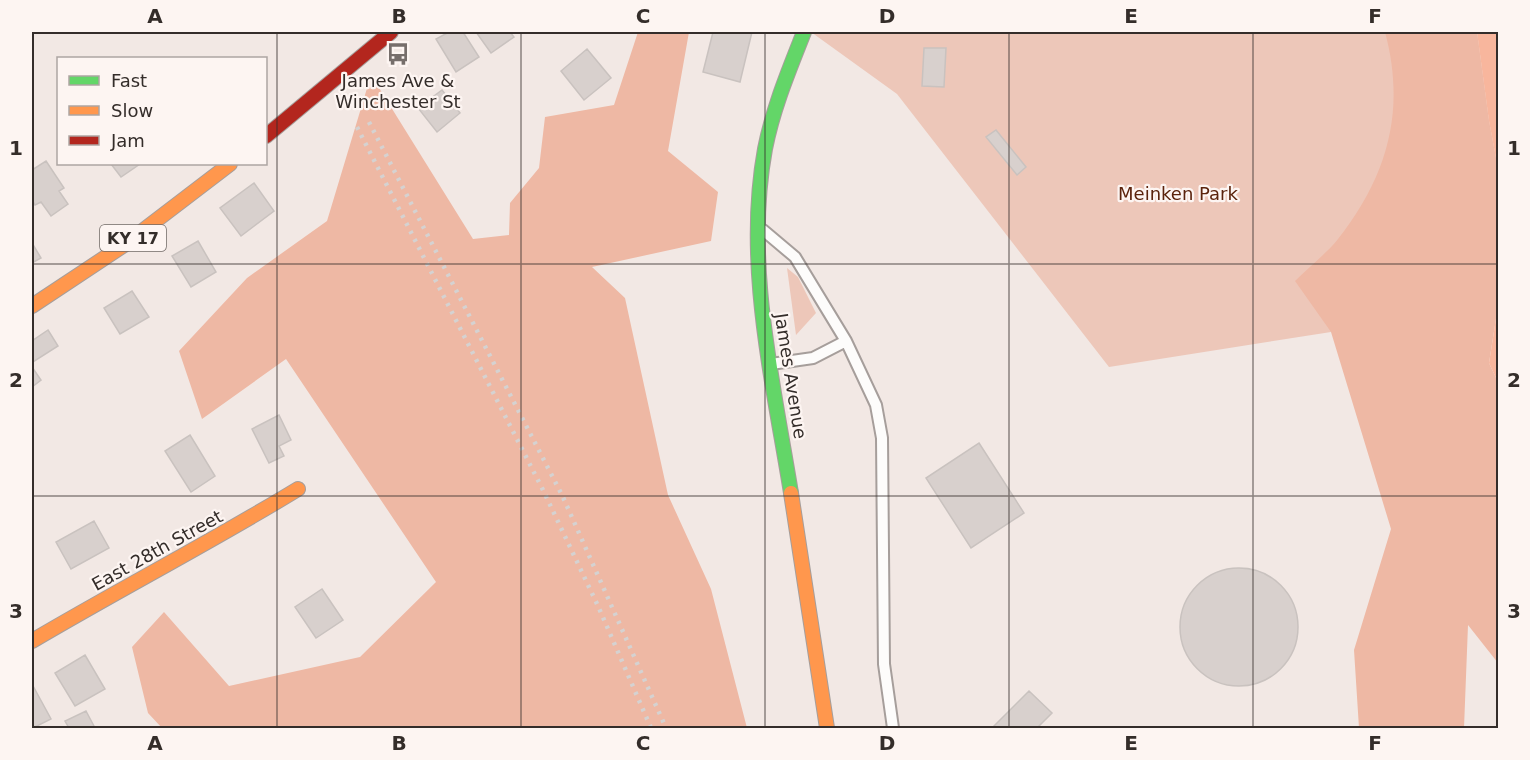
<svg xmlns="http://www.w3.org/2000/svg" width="1530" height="760" viewBox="0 0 1530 760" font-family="'DejaVu Sans',sans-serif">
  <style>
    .green { fill: #edc7b9 }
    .forest { fill: #eeb8a4 }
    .water { fill: #f8b69d }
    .building { fill: #d8d0cd; stroke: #c9c2bf; stroke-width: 1.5 }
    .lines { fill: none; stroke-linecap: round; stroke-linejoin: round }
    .lane-casing { stroke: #a69e9b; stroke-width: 14 }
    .fast-casing { stroke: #a69e9b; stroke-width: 16 }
    .slow-casing { stroke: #a69e9b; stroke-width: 16 }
    .jam-casing { stroke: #a69e9b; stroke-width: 16 }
    .lane { stroke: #fdfcfb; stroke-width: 10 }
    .fast { stroke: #63d668; stroke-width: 14 }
    .slow { stroke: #ff974d; stroke-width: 14 }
    .jam { stroke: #b3261e; stroke-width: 14 }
    .rail { stroke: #d5d2d1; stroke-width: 4.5; stroke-dasharray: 3 6; stroke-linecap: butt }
    .grid { fill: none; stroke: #342d2a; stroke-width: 1.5; stroke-opacity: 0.55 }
    .labels { text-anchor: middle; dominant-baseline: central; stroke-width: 4.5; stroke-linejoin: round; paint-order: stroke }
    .shield { fill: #fdf5f2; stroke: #706966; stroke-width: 1.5 }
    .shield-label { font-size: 16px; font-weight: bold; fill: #342d2a }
    .poi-label { font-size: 18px; fill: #342d2a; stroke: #fdf5f2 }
    .park-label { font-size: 18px; fill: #5b230c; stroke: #fdf5f2 }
    .street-label { font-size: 18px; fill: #342d2a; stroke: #fdf5f2 }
    .neatline { fill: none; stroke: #342d2a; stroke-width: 2 }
    .grid-label { font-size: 20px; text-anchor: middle; font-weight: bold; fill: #342d2a }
  </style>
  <rect width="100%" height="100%" fill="#f2e8e4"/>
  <!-- green -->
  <path class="green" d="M811,32H1477L1489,121L1498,169V289L1331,332L1109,367L897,94Z
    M787,268L798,277L816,313L796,335Z"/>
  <!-- forest -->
  <path class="forest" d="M638,32H689L668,151L718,192L711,241L592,267L625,298L668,495L711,589L747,728H162L148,713L132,647L164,612L229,686L360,657L436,582L286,359L202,419L179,351L247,278L327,221L371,75L473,239L509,235L510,203L539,168L545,117L614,105Z
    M1385,32H1477L1489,121L1498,169V306L1489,363L1498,382V663L1468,625L1464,728H1359L1354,650L1391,529L1331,332L1295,281C1309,267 1326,254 1338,239C1388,175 1406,110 1385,32Z"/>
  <!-- water -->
  <path class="water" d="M1477,32H1498V169L1489,121Z
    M1498,306V382L1489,363Z"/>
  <!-- building -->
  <path class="building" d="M449,32H463L479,57L456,72L436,39Z
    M476,32H510L514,37L491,53Z
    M713,32H752L740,82L703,72Z
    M924,48H946L944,87L922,86Z
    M587,49L611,78L584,100L561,71Z
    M442,90L460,113L437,132L418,108Z
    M996,130L1026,167L1017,175L986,137Z
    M46,161L64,188L59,191L68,204L51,216L41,202L35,205L32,200V170Z
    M111,164H140L121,177Z
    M254,183L274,211L241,236L220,208Z
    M198,241L216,272L191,287L172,256Z
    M32,243L41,258L32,263Z
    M132,291L149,317L120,334L104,308Z
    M48,330L58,346L33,362L32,341Z
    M32,367L41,380L32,387Z
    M279,415L291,440L279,446L284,456L269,463L252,429Z
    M190,435L215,476L191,492L165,451Z
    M979,443L1024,513L971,548L926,478Z
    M94,521L109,548L71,569L56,542Z
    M1180 627a59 59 0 1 1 118 0a59 59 0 1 1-118 0Z
    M322,589L343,620L316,638L295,607Z
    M85,655L105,689L75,706L55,673Z
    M32,684L51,719L33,728H32Z
    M1029,691L1052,713L1037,728H992Z
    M86,711L95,728H69L65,721Z"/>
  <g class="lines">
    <!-- lane casing -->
    <g class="lane-casing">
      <path id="lane" d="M763,230L795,257L846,341L876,405L882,438L884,664L893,728
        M771,364L813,358L846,341"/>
    </g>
    <!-- fast casing -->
    <g class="fast-casing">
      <path id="fast" d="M791,493C773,381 744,263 765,149C773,108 789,70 804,32"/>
    </g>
    <!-- slow casing -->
    <g class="slow-casing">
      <path id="slow" d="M32,306L124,245L230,164
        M791,493L827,728
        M32,641C120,589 211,542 298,489"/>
    </g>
    <!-- jam casing -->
    <g class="jam-casing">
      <path id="jam" d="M266,136L391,32"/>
    </g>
    <!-- lane -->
    <use href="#lane" class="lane"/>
    <!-- fast -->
    <use href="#fast" class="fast"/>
    <!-- slow -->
    <use href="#slow" class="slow"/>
    <!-- jam -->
    <use href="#jam" class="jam"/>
    <!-- rail -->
    <path class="rail" d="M369,122L562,495L666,728
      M357,127L543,490L598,606L651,728"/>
  </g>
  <!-- grid -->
  <path class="grid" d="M277,32V728M521,32V728M765,32V728M1009,32V728M1253,32V728M32,264H1498M32,496H1498"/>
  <!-- icons -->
  <defs>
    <g id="bus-bare" transform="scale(1.8)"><path d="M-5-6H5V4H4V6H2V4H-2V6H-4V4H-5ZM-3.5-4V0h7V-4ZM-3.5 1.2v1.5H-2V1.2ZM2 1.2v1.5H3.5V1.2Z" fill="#766e6b" stroke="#fdf5f2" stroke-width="2.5" paint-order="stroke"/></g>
  </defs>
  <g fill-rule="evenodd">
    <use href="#bus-bare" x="398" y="54"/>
  </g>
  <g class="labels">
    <!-- shield labels -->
    <rect class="shield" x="100" y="225" width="66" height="26" rx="4.5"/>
    <g class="shield-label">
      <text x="133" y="238">KY 17</text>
    </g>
    <!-- poi labels -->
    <g class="poi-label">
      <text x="398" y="80">James Ave &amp;<tspan x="398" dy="21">Winchester St</tspan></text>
    </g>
    <!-- park labels -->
    <g class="park-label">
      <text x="1178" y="193">Meinken Park</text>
    </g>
    <!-- street labels -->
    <g class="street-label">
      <text transform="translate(791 376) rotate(81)">James Avenue</text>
      <text transform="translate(157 550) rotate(-29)">East 28th Street</text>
    </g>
  </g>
  <!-- border -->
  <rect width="1530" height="760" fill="none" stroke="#fdf5f2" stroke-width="66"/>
  <!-- legend -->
  <rect x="57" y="57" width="210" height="108" fill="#fdf5f2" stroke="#ada5a2" stroke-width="1.5"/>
  <rect x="69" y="76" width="30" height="9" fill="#63d668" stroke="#ada5a2" stroke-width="1.5"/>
  <text x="111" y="87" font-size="18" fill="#342d2a">Fast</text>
  <rect x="69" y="106" width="30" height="9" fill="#ff974d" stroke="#ada5a2" stroke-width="1.5"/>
  <text x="111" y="117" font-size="18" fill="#342d2a">Slow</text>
  <rect x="69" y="136" width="30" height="9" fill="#b3261e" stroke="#ada5a2" stroke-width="1.5"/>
  <text x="111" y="147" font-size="18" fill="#342d2a">Jam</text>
  <rect x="33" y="33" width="1464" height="694" class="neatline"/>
  <g class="grid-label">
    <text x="155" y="23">A</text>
    <text x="399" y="23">B</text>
    <text x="643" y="23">C</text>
    <text x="887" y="23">D</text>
    <text x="1131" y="23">E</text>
    <text x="1375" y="23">F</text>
    <text x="16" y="155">1</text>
    <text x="1514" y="155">1</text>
    <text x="16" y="387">2</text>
    <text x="1514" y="387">2</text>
    <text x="16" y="618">3</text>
    <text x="1514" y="618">3</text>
    <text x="155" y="750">A</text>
    <text x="399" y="750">B</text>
    <text x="643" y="750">C</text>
    <text x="887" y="750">D</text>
    <text x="1131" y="750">E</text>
    <text x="1375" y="750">F</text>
  </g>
</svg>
